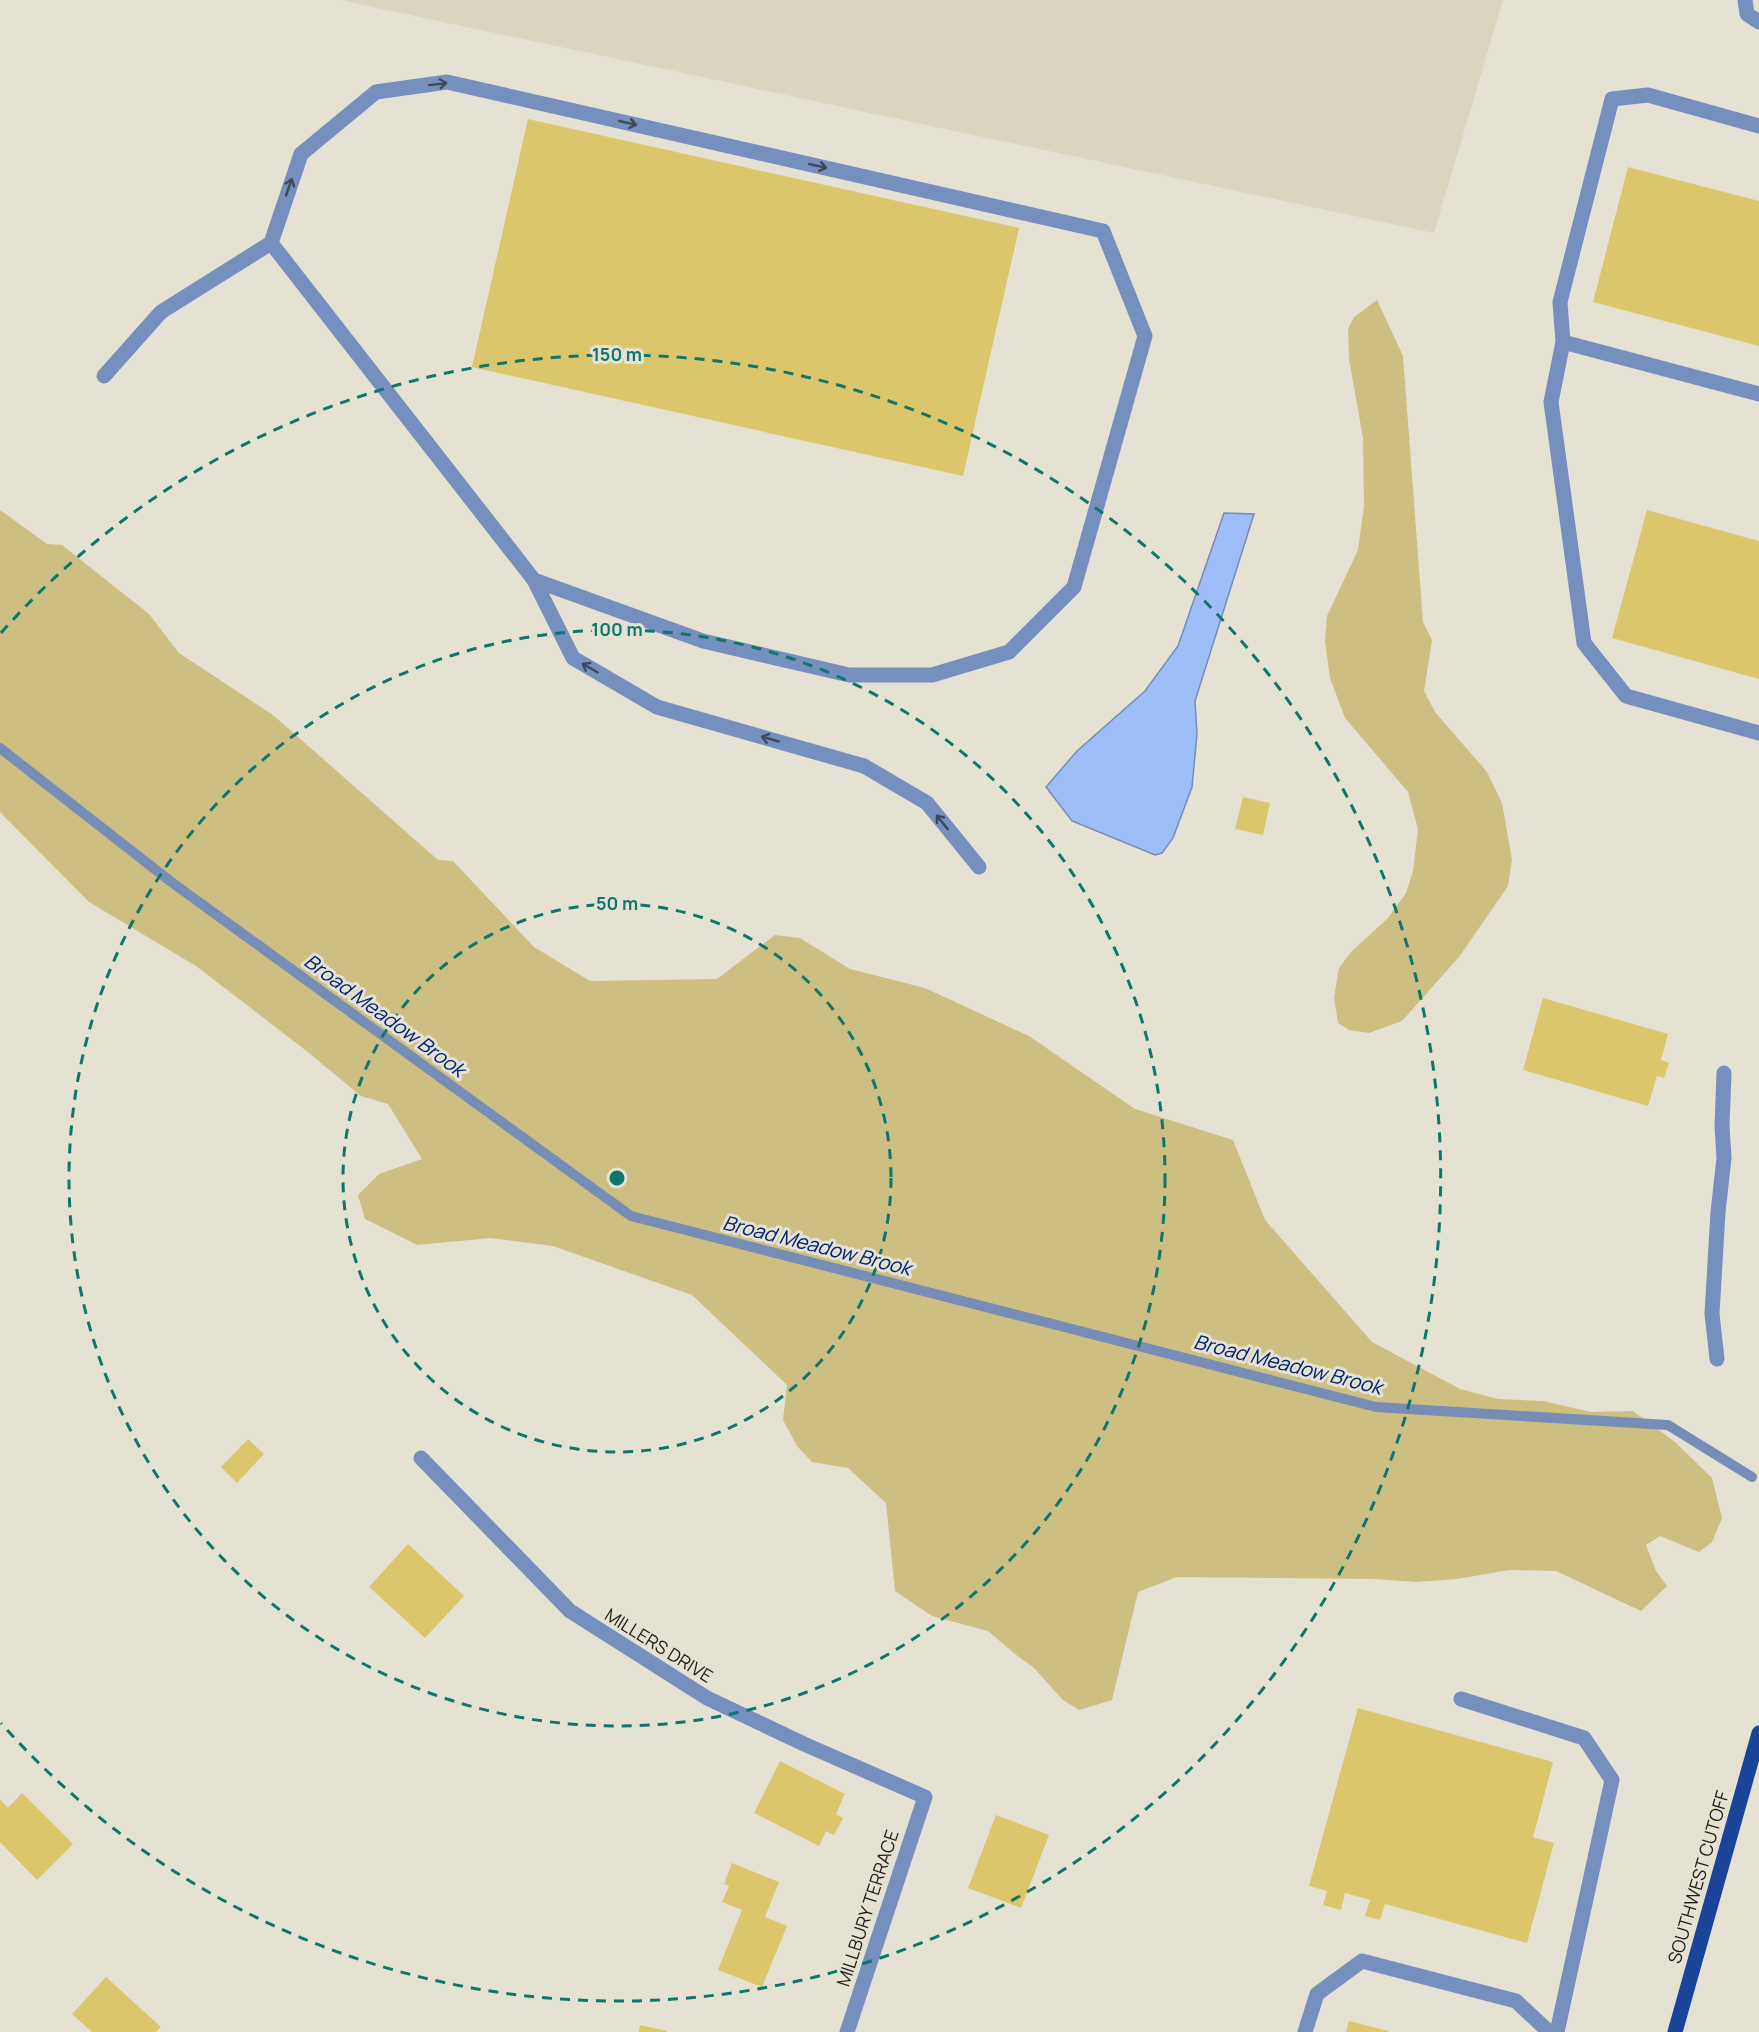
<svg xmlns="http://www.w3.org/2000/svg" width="1759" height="2032" viewBox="0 0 1759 2032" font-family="Manrope,sans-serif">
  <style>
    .built { fill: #dbd6c1 }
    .green { fill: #cdbe81 }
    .water { fill: #9ebef9; stroke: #778db5; stroke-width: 1.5 }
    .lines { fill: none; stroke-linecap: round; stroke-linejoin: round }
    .stream { stroke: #778db5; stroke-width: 10 }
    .building { fill: #dcc66c }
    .service { stroke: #758fbf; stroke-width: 15 }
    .minor { stroke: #758fbf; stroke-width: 15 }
    .primary { stroke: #1a449a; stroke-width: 15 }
    .oneway { stroke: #40495a }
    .ring { fill: none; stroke: #0f766e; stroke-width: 3; stroke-dasharray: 10 8 }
    .labels { text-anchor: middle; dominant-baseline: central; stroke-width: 6; stroke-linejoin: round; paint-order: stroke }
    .street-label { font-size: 18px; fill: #1c1b16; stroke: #e5e2d4 }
    .water-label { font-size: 20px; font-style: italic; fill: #002273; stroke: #e5e2d4 }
    .centre { fill: #0f766e; stroke: #e5e2d4; stroke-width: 3 }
    .ring-label { font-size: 18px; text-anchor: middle; font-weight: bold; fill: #0f766e; stroke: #e5e2d4; stroke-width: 6; stroke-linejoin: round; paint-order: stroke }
  </style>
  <rect width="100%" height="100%" fill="#e5e2d4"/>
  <!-- built -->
  <path class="built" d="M340,0H1503L1434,233Z"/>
  <!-- green -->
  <path class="green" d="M1377,300L1403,356L1423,622L1432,640L1424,691L1435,712L1487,772L1502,803L1512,860L1508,886L1459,957L1402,1021L1369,1033L1349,1030L1338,1023L1334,997L1339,968L1351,952L1387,919L1406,893L1413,871L1418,829L1408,792L1345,718L1330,678L1325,642L1327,616L1358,550L1364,506L1363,438L1349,359L1348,329L1354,317Z
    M0,510L47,544L62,545L149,614L179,653L273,715L438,860L453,861L534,947L590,981L717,979L775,935L800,938L850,969L925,988L1029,1036L1135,1109L1233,1140L1265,1220L1372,1342L1460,1389L1498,1399L1543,1401L1591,1412L1633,1411L1675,1442L1712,1478L1722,1518L1712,1542L1699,1552L1660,1536L1646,1545L1656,1571L1667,1586L1641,1611L1556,1571L1509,1570L1457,1579L1416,1582L1376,1579L1177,1577L1138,1592L1112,1700L1079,1710L1063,1700L1033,1667L1015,1654L988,1631L932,1616L895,1591L886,1503L848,1468L812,1462L797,1446L783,1420L787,1385L692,1295L553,1246L491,1238L417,1245L365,1219L358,1195L379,1174L422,1159L388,1104L361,1096L304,1049L196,966L89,902L0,812Z"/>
  <!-- water -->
  <path class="water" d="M1224,513L1254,514L1195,701L1197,734L1192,787L1173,838L1162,853L1155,855L1072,821L1046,787L1077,751L1145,691L1178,646Z"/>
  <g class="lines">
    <!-- stream -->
    <path class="stream" d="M0,748L170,881L631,1216L1376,1407L1668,1425L1752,1477"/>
  </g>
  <!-- building -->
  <path class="building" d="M528,119L1019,228L963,476L472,367Z
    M1628,167L1759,201V346L1593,302Z
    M1647,510L1759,541V679L1612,638Z
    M1243,797L1270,803L1263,835L1235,829Z
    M1543,998L1668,1034L1661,1060L1669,1063L1664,1078L1657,1076L1648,1106L1523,1070Z
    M248,1439L264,1454L237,1483L221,1467Z
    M408,1544L464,1596L425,1638L369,1587Z
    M1358,1708L1553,1762L1533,1837L1554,1843L1527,1943L1385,1904L1380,1920L1365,1916L1370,1900L1345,1893L1341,1910L1323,1905L1327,1891L1309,1886Z
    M780,1761L845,1794L836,1814L843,1818L834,1835L826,1831L819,1846L754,1813Z
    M22,1793L73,1844L37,1880L0,1842V1799L8,1808Z
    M996,1815L1049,1835L1021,1908L968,1888Z
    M732,1863L779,1882L765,1917L787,1926L762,1987L718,1970L742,1910L722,1902L729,1886L724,1884Z
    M106,1977L161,2027L156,2032H92L72,2014Z
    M1349,2021L1388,2031V2032H1346Z
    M640,2025L667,2031V2032H639Z"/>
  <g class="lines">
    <!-- service -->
    <path class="service" d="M1745,0L1747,14L1759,22
      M1759,126L1648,95L1612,99L1560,302L1563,342L1759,394
      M271,243L534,580L573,658L657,707L864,766L927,803L979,867
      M1563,342L1551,402L1584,643L1626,696L1759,733
      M104,376L161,312L271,243L301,154L376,92L447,82L1103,231L1145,336L1074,587L1009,652L932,675H849L703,641L534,580
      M1717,1359L1712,1314L1718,1212L1724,1158L1722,1126L1724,1073
      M1461,1699L1584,1738L1612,1780L1557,2032
      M1305,2032L1317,1994L1362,1961L1516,2001L1549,2032"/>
    <!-- minor -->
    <path class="minor" d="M421,1458L570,1611L707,1698L804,1744L925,1797L847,2032"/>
    <!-- primary -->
    <path class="primary" d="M1675,2032L1759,1733"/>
  </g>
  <!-- one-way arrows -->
  <defs><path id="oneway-shaft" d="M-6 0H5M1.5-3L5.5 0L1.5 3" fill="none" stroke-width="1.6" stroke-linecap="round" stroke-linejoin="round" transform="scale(1.5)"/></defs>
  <g class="oneway">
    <use href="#oneway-shaft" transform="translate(438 84) rotate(-7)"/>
    <use href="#oneway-shaft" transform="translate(628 123) rotate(13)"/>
    <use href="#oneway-shaft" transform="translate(818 166) rotate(13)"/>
    <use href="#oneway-shaft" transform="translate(289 187) rotate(-71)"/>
    <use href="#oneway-shaft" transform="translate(590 668) rotate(-150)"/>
    <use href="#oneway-shaft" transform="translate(770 739) rotate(-164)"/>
    <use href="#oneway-shaft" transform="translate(942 822) rotate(-129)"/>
  </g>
  <!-- distance rings -->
  <g class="ring">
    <circle cx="617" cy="1178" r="274"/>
    <circle cx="617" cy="1178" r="548"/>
    <path d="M1 633A823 823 0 1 1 1 1723"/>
  </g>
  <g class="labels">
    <!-- street labels -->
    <g class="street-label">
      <text transform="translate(659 1645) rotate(32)">MILLERS DRIVE</text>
      <text transform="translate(1698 1877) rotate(-74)">SOUTHWEST CUTOFF</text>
      <text transform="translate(867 1908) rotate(-72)">MILLBURY TERRACE</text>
    </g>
    <!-- water labels -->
    <g class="water-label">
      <text transform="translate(385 1015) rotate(36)">Broad Meadow Brook</text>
      <text transform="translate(817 1245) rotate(14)">Broad Meadow Brook</text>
      <text transform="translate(1288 1364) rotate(14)">Broad Meadow Brook</text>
    </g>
  </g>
  <circle cx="617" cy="1178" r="9" class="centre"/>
  <g class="ring-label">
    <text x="617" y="361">150 m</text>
    <text x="617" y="636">100 m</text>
    <text x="617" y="910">50 m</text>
  </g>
</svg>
